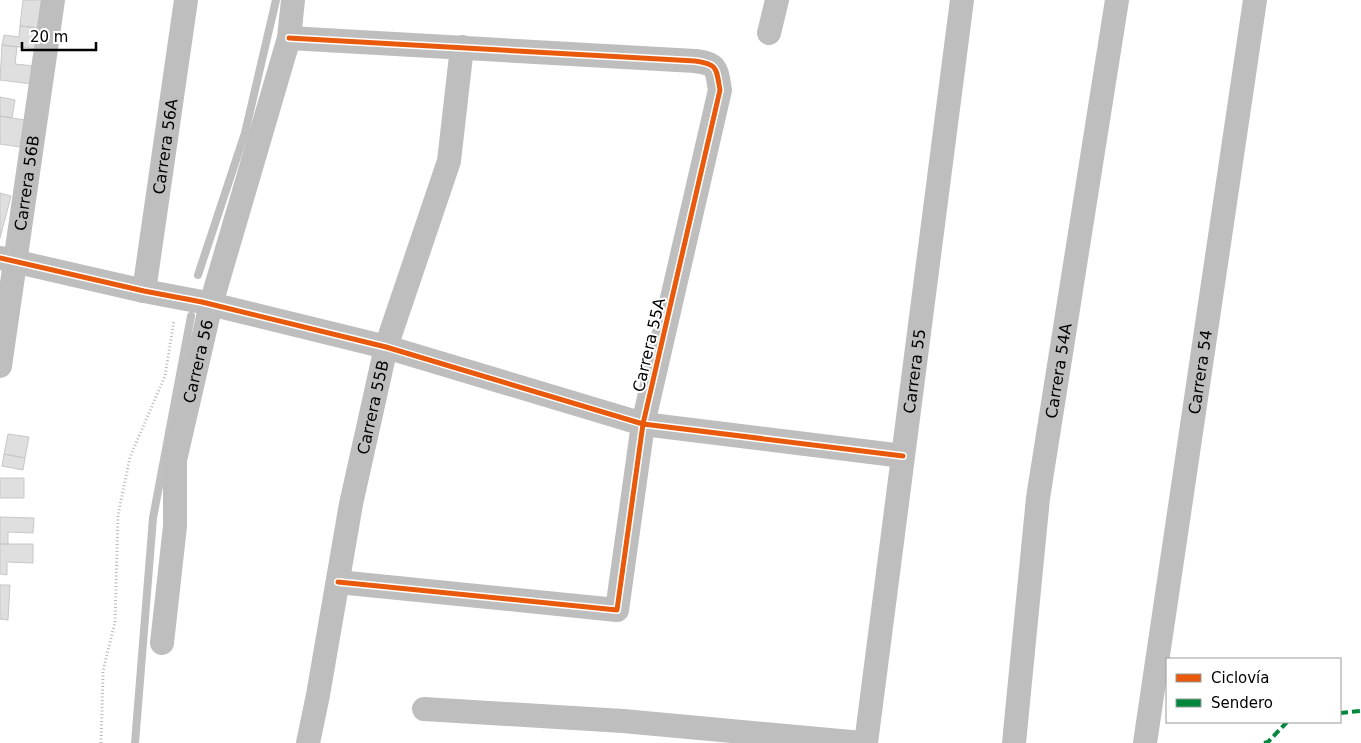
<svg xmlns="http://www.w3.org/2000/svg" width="1361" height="743" viewBox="0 0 1361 743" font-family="'DejaVu Sans',sans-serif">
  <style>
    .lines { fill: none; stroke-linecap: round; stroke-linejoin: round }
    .stream { stroke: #bfbfbf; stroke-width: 8 }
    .building { fill: #dfdfdf; stroke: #c7c7c7 }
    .path { stroke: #b9b9b9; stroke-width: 3; stroke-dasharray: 1 2.5; stroke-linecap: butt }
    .minor { stroke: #bebebe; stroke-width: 24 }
    .quiet { stroke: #00873e; stroke-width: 4; stroke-dasharray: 8 4; stroke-linecap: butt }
    .cycleway-casing { stroke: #fff; stroke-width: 8 }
    .cycleway { stroke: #e8590c; stroke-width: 5 }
    .labels { text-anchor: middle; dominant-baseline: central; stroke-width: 4; stroke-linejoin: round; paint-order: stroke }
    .street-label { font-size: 16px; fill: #000; stroke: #fff }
  </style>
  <rect width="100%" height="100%" fill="#fff"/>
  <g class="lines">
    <!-- stream -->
    <path class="stream" d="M198,275L245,133L276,0
      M135,743L153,518L191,316"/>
  </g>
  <!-- building -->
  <path class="building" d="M23,0H43L40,28L20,26Z
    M20,26L40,28L38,49L2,45L4,35L19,37Z
    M2,45L17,47L15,64L34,66L32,84L0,80Z
    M0,97L15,100L12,118L0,116Z
    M0,116L25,120L20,147L0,144Z
    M0,193L11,196L0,238Z
    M8,434L29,437L25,458L4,454Z
    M4,454L25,458L23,470L2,466Z
    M0,478H24V498H0Z
    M0,517L34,518L33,533L8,532V544H0Z
    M0,544H33V563L7,562V575L0,574Z
    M0,585H10L8,620L0,619Z"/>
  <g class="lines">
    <!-- path -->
    <path class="path" d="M101,743L103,671L115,622L118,515L130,457L165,376L174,320"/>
    <!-- minor -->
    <g class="minor">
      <path d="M769,33L777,0"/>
      <path d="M289,38L695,61C718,64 716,68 720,90L643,424L617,610L338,582"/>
      <path d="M0,258L144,291L202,302L386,347L643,424L903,456"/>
      <path id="s1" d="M144,291L186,0"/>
      <path id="s2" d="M0,366L53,0"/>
      <path id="s3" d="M162,643L175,526V460L211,304L289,38L293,0"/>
      <path d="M424,709L623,721L862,743"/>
      <path id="s4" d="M308,743L318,695L351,504L386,347L449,161L462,47"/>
      <path id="s5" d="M866,743L962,0"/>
      <path id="s6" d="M1014,743L1038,498L1117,0"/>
      <path id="s7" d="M1145,743L1255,0"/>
    </g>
    <!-- quiet -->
    <path class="quiet" d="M1340,713L1361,711
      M1264,743L1268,742L1287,722"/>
    <!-- cycleway casing -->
    <g class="cycleway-casing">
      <path id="cycleway" d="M289,38L695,61C718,64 716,68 720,90L643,424L617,610L338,582
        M0,258L144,291L202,302L386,347L643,424L903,456"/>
    </g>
    <!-- cycleway -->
    <use href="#cycleway" class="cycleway"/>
  </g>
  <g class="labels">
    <!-- street labels -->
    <g class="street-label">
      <text stroke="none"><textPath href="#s1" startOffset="146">Carrera 56A</textPath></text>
      <text stroke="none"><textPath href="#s2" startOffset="185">Carrera 56B</textPath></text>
      <text transform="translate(649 345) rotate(-77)">Carrera 55A</text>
      <text stroke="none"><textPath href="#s3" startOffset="285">Carrera 56</textPath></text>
      <text stroke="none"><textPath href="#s5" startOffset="375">Carrera 55</textPath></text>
      <text stroke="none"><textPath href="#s6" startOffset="375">Carrera 54A</textPath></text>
      <text stroke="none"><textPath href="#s7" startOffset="375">Carrera 54</textPath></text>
      <text stroke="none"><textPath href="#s4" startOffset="342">Carrera 55B</textPath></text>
    </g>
  </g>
  <!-- legend -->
  <rect x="1166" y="658" width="175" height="65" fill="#ffffff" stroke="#999999"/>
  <rect x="1176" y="674" width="25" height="8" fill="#e8590c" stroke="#999999"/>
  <text x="1211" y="683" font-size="15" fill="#000000">Ciclovía</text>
  <rect x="1176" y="699" width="25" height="8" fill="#00873e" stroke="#999999"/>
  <text x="1211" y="708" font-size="15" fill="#000000">Sendero</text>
  <!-- scale -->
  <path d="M22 42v8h74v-8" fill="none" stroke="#000000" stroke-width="2.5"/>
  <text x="30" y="42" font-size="15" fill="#000000" stroke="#ffffff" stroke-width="4" paint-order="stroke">20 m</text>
</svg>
